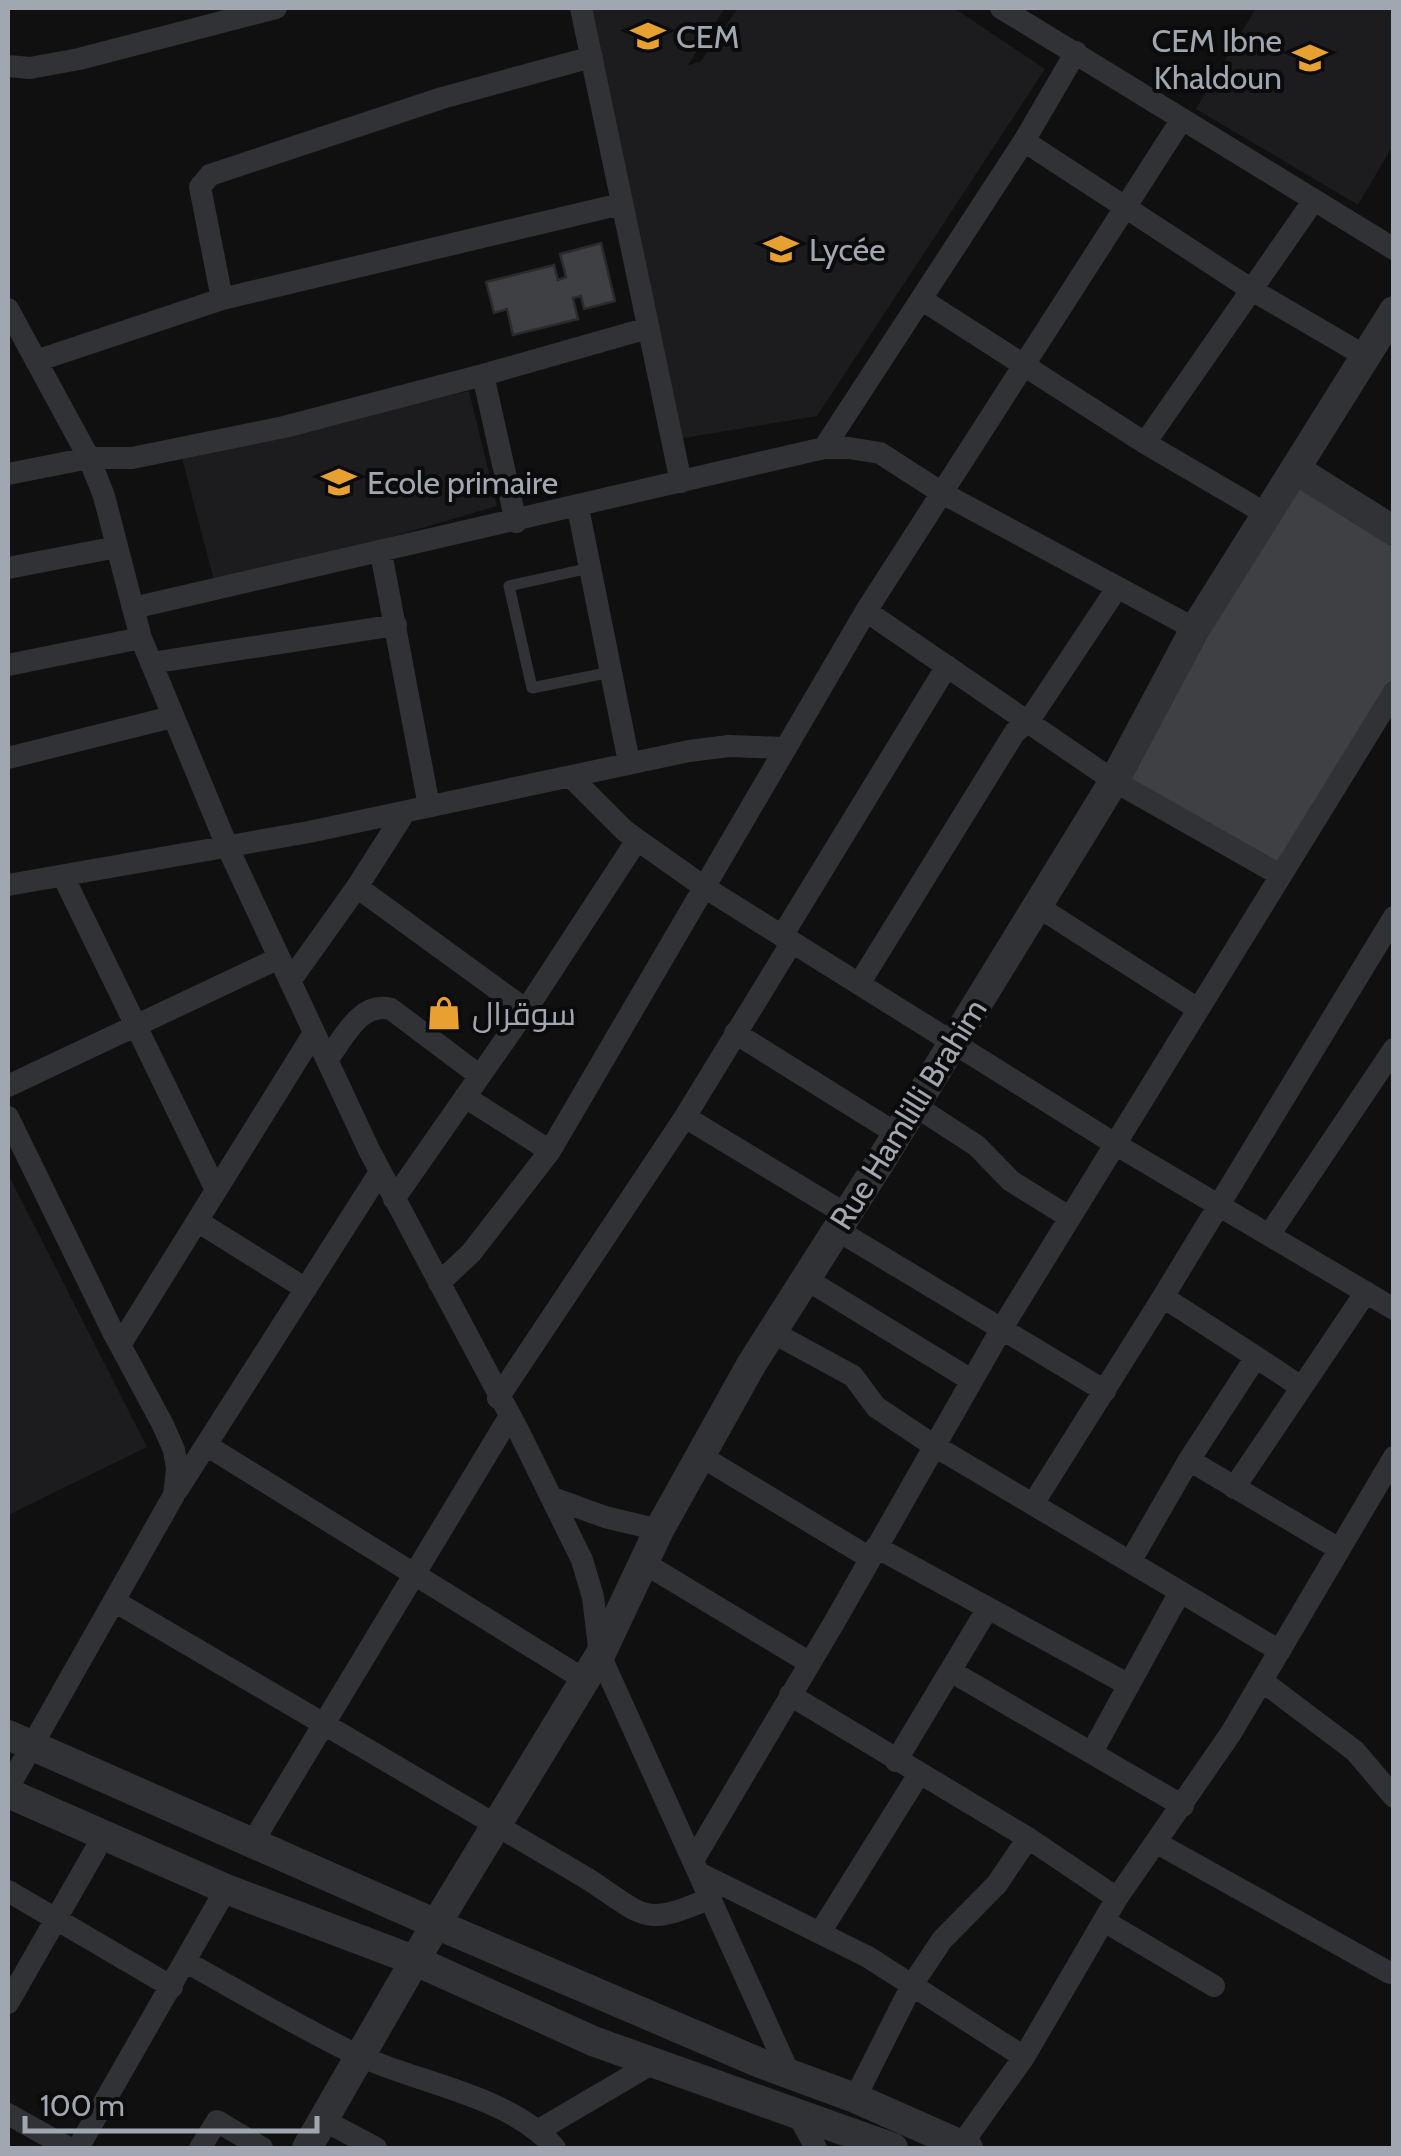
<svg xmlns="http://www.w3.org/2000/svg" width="1401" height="2156" viewBox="0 0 1401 2156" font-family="Cabin,Cairo,sans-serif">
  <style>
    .built { fill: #1c1c1e }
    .building { fill: #3f4044; stroke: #2a2a2d; stroke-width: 2.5 }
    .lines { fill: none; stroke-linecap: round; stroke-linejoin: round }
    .service { stroke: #313236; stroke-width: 11 }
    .minor { stroke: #313236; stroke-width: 22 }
    .tertiary { stroke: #313236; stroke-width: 30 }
    .labels { text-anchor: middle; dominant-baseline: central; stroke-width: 8; stroke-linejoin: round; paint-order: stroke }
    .poi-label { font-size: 32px; fill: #a1a7b1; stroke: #0b0b0c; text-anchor: start }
    .street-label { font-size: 32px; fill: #a1a7b1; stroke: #0b0b0c }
  </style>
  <rect width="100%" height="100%" fill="#101011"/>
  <!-- built -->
  <path class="built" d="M584,8H725L688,65L700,62L738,8H954L1045,69L817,416L678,439Z
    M1256,8H1393V145L1358,205L1196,109Z
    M469,391L497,506L216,588L182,458Z
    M8,1174L147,1447L8,1515Z"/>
  <!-- building -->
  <path class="building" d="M601,243L615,301L584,309L581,296L573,298L578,319L513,335L507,309L494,313L486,282L554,265L558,280L566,277L560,254Z
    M1295,469L1394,531V692L1280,875L1114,781Z"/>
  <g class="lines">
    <!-- service -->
    <path class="service" d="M590,568L509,586L532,688L611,672"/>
    <!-- minor -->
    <path class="minor" d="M581,8L681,482
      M1001,8L1394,249
      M8,66L30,68L79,59L276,8
      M1024,141L1252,290L1365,356
      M222,299L200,187L210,175L442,98L592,57
      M921,299L1145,443L1268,515
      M8,309L89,458L104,496L133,608
      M36,361L222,299L621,204
      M483,375L516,522
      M1145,443L1314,200
      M824,448L1024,141L1076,52
      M8,474L89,458H132L284,427L483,375L648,328
      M578,508L629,762
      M381,553L429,806
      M8,568L117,547
      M866,611L1114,781L1280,875
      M151,663L396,625
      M8,665L141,638
      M8,758L172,717
      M571,777L625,831L704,887L1115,1144L1394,1309
      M63,876L216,1190
      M8,885L309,832L689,751L729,746L786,748
      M357,887L526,1010L394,1199
      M1037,906L1198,1009
      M782,936L947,666
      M290,981L357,887L405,812
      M859,984L1015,732L1028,722L1117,588
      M526,1010L637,840
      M735,1033L897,1134
      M327,1060C344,1038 360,1001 391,1009L480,1076
      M8,1086L279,958
      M914,1105L977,1146L1011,1181L1069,1217
      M8,1117L112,1330L163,1425L174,1450L177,1469L174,1495L8,1788
      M685,1117L847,1215
      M550,1151L866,611L1182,119
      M197,1221L306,1289
      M837,1230L1105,1391
      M1269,1235L1394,1049
      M806,1279L971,1380
      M439,1283L471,1253L550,1151L465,1097
      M772,1332L853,1376L876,1407L933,1445L1280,1651
      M120,1345L314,1033
      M1256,1357L1163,1297L1394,917
      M498,1398L685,1117L792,942
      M206,1445L585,1680
      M699,1455L870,1558
      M1189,1460L1256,1357L1301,1387
      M1234,1488L1366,1292
      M178,1489L380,1172
      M553,1498L605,1517L659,1530
      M1033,1504L1163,1297
      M876,1547L988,1608L896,1761
      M1130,1562L1189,1460L1339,1549
      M644,1563L810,1663
      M114,1601L588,1879C647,1918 643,1927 711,1898
      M988,1608L1129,1685
      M952,1672L1183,1806
      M1262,1681L1355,1751L1394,1797
      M790,1695L1028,1838L1117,1898L1024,2057L959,2148
      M1092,1752L1180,1592
      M252,1843L510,1416
      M1157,1843L1390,1973
      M694,1859L835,1621L1002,1328L1394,692
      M699,1873L868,1957L1024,2057
      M8,1891L172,1987
      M1117,1898L1231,1733L1394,1457
      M1104,1921L1214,1986
      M821,1931L919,1774
      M186,1962C242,1993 298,2026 355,2054C416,2083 510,2095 555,2148
      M8,2003L104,1835
      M788,2071L600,1655L593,1597L582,1560L520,1434L370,1152L227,846L141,638L133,608L824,448H849L880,453L942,493L1195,629
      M855,2098L912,1985L942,1940L997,1884L1028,1838
      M797,2113L816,2148
      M8,2114L69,2148
      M323,2120L376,2148
      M539,2130L653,2063
      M78,2148L226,1889
      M200,2148L217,2121L262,2148"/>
    <!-- tertiary -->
    <path class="tertiary" d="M1295,469L1394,531
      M8,1735L436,1924L760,2063L855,2098L968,2148
      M8,1793L226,1889L416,1961L593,2041L893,2148
      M307,2148L436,1924L600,1655L659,1530L751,1365L882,1159L1114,781L1195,629L1394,311"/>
  </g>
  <!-- icons -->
  <defs>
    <g id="school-bare" transform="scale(2.7)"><path d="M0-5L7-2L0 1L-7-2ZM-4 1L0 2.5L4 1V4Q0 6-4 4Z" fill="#e8a031" stroke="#0b0b0c" stroke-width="2.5" paint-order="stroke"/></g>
    <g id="shop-bare" transform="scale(2.7)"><path d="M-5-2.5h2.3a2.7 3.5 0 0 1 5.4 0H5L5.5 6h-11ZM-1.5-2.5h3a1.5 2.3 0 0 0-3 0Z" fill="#e8a031" stroke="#0b0b0c" stroke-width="2.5" paint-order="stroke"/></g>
  </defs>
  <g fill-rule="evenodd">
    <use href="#school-bare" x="648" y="36"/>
    <use href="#school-bare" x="1310" y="58"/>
    <use href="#school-bare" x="781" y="249"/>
    <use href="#school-bare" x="339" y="482"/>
    <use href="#shop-bare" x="444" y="1013"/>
  </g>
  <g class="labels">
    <!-- poi labels -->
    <g class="poi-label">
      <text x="676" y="36">CEM</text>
      <text x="1282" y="40" text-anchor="end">CEM Ibne<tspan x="1282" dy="37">Khaldoun</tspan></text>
      <text x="809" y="249">Lycée</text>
      <text x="367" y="482">Ecole primaire</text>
      <text x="472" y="1013">سوقرال</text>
    </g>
    <!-- street labels -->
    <g class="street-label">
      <text transform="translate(908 1114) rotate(-58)">Rue Hamlilli Brahim</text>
    </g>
  </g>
  <!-- border -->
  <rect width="1401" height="2156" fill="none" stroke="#a1a7b1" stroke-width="20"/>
  <!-- scale -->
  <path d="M25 2116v15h292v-15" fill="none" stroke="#a1a7b1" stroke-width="5"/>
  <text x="40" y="2116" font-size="30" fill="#a1a7b1" stroke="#0b0b0c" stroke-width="8" paint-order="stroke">100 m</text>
</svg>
